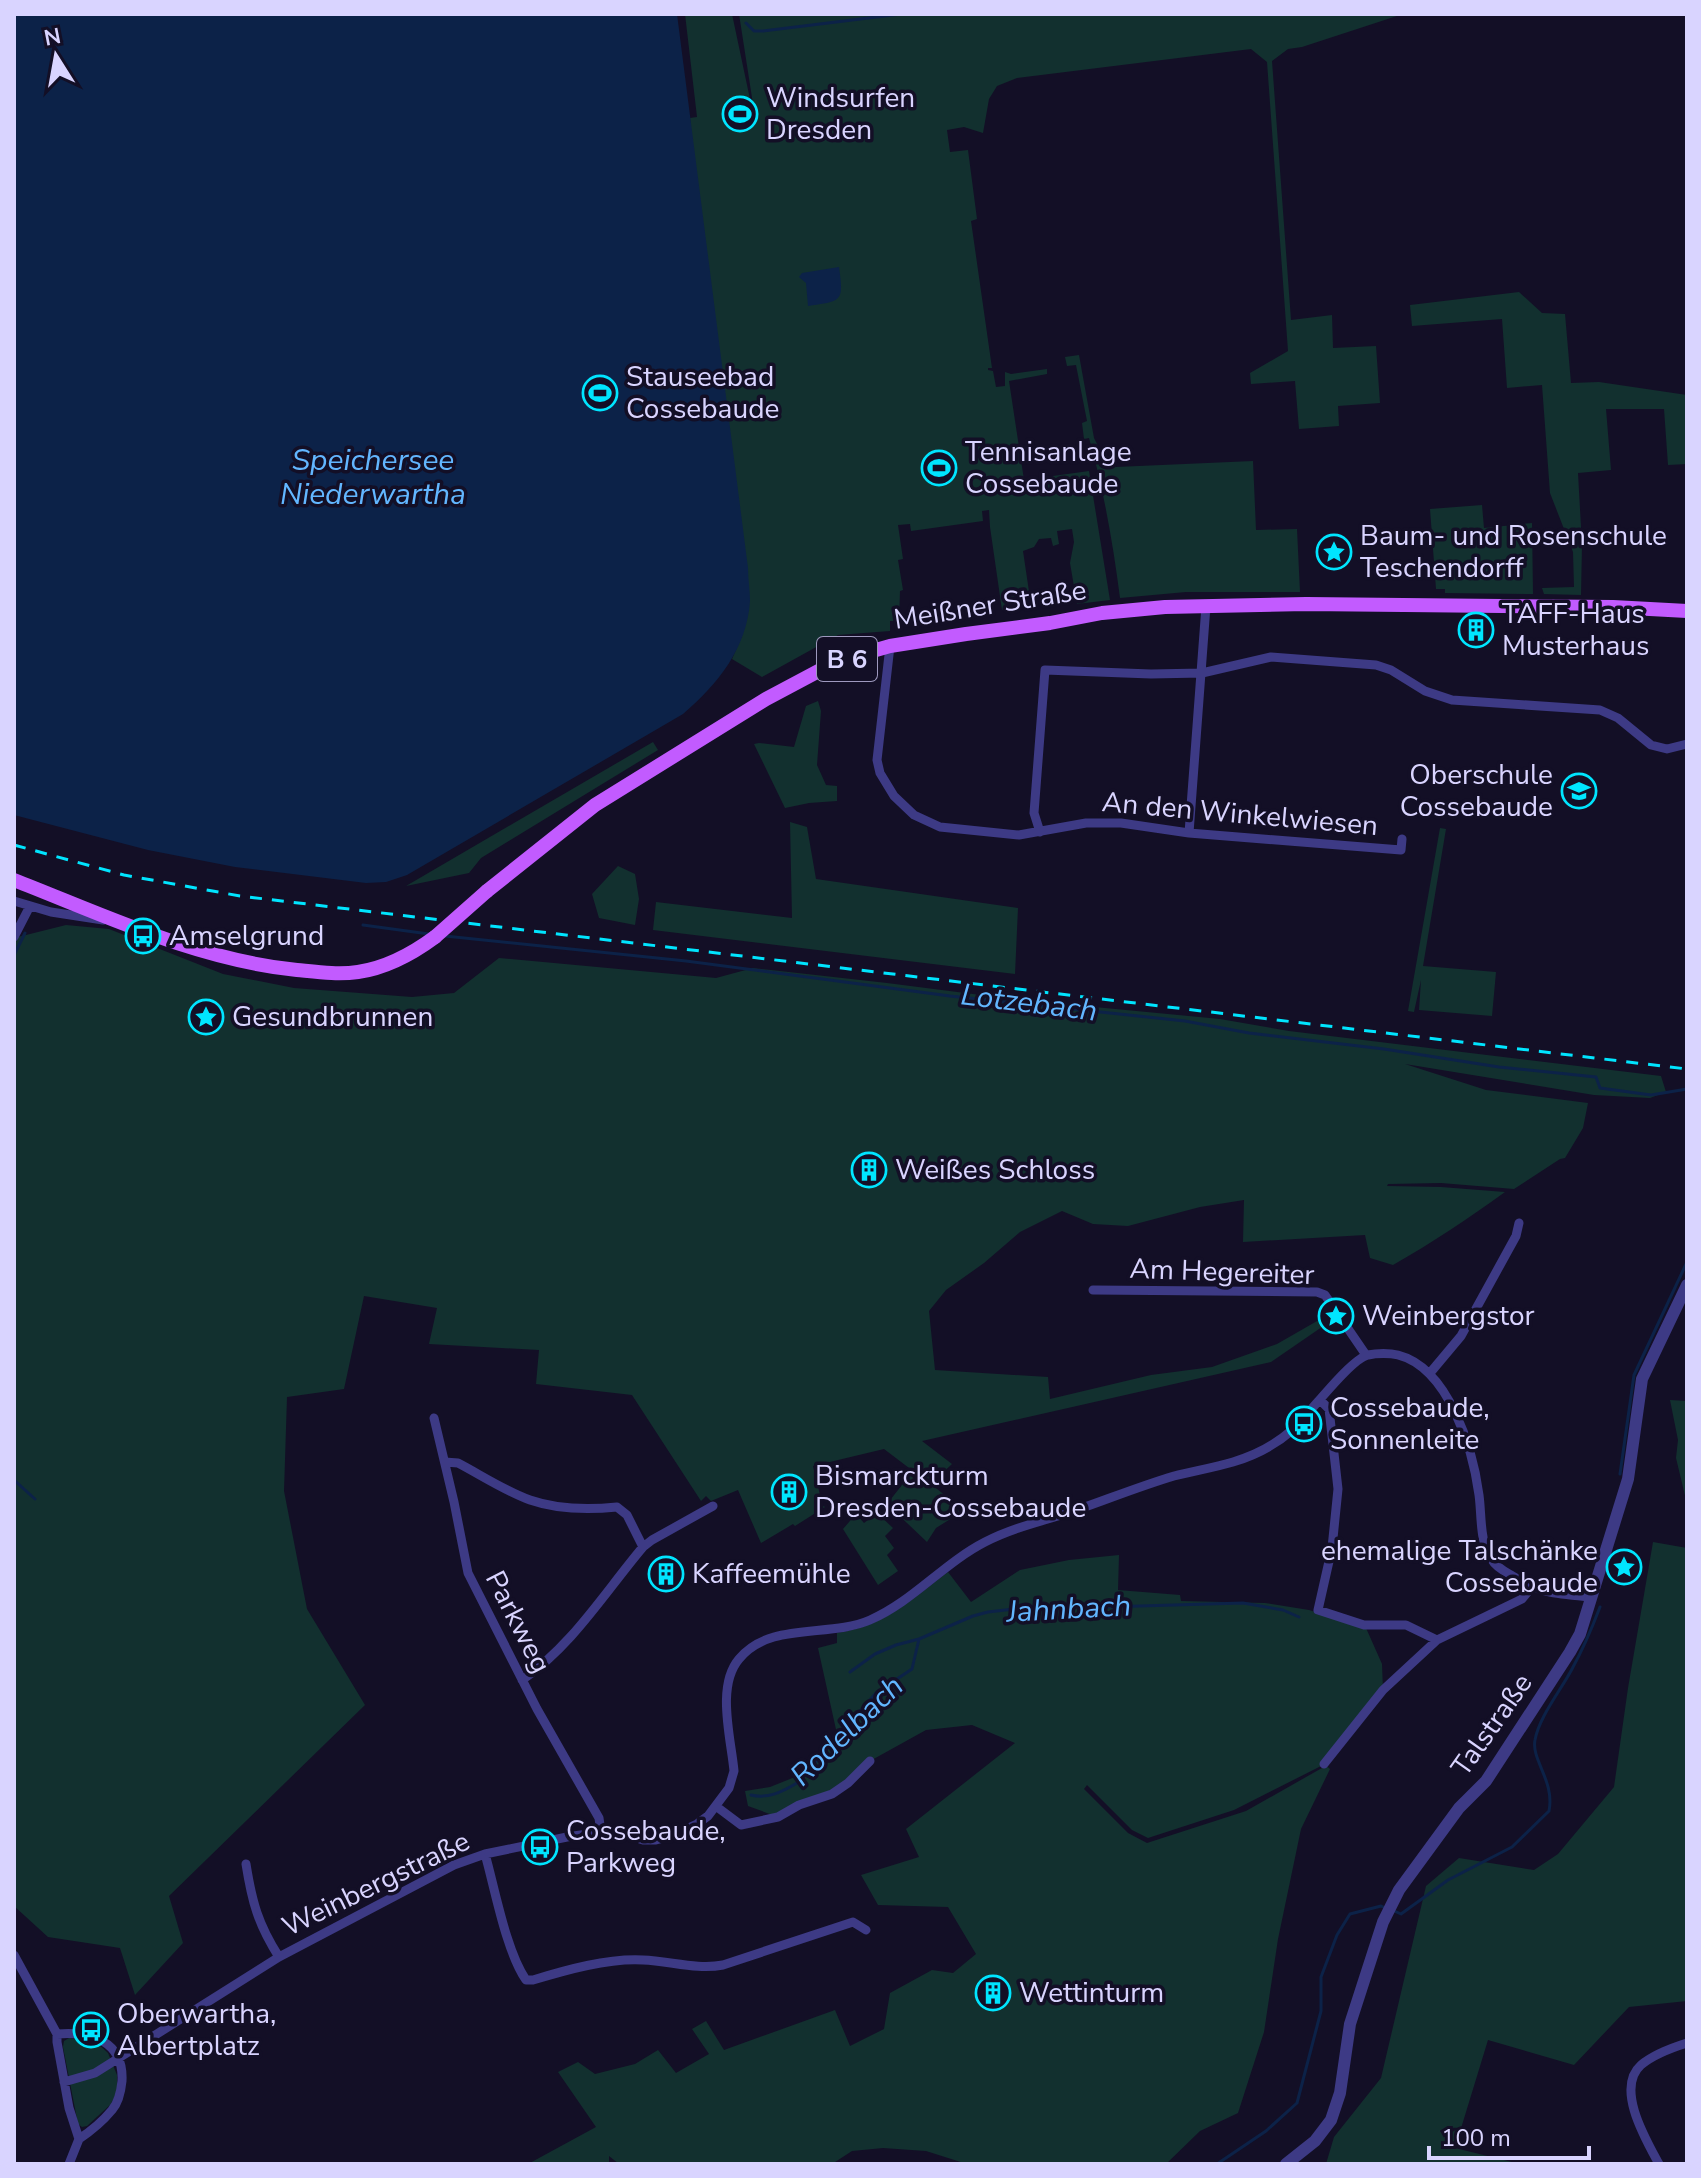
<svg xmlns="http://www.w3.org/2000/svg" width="1701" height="2178" viewBox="0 0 1701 2178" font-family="'Nunito Sans',sans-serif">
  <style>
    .green { fill: #12302f; fill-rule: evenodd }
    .water { fill: #0c2248 }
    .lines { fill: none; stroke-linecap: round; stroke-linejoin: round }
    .stream { stroke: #0c2248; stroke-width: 3 }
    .minor { stroke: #3d3a85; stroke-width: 9 }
    .tertiary { stroke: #3d3a85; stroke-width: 12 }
    .primary { stroke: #c25bff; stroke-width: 14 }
    .rail { stroke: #00e5ff; stroke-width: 3; stroke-dasharray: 12 10; stroke-linecap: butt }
    .primary-bridge { stroke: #c25bff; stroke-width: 14 }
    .labels { text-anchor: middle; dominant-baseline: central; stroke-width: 7; stroke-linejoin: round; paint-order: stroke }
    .shield { fill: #130f26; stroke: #9e99be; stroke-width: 2 }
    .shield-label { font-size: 26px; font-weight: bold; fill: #d9d4ff }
    .poi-label { font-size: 28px; fill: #d9d4ff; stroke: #130f26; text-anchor: start }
    .street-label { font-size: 28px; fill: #d9d4ff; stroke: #130f26 }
    .water-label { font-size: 30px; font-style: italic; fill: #62b6ff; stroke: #130f26 }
  </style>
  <rect width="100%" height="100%" fill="#130f26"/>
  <!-- green -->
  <path class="green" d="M685,14H732L754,118L755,117L739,14H1403L1302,47L1288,49L1272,61L1291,320L1332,315L1333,348L1376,346L1380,403L1338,406L1339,426L1299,429L1295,381L1251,384L1250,373L1288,351L1267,62L1251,49L1017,78L997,86L989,99L983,133L964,127L947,130L950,152L968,150L977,219L971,221L992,368H988V370L993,371L996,387L1005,386V372L1011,374L1047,369V374L1009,381L1024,480L1089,471L1110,600L1077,604L1070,563L1074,542L1072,529L1057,531L1059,544L1053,546L1051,538L1039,539L1034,547L1023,551L1031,605L1002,610L990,527L989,510L982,511L983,521L911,531L910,524L898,525L903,559L898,560L903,590L900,591L899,621H890V631L838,635L762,677L732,659L742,636L690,118L697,117Z
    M1519,292L1542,313L1565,314L1571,383L1599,382L1687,395V464L1668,465L1664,409H1606L1611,470L1578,473L1582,545L1581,595L1544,594L1542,588L1574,587L1573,552L1550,493L1542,385L1507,388L1502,319L1412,326L1410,305Z
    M1079,355L1094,438L1103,456L1116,467L1253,461L1256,530L1297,529L1300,592H1186L1120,598C1113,544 1104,491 1089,438L1084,439L1082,423L1087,421L1076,365L1067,366L1065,357Z
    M1482,505L1484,528L1532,523L1533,594L1445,593V589H1436L1430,509Z
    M818,701L821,711L817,765L826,785L837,786V801L809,803L785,808L754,744L759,743L794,747L806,706Z
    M653,742L658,750L481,858L469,873L406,886Z
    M790,822L807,827L816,879L1018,908L1015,974L653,930L656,902L792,918Z
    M1440,828L1446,829L1423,966L1496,972L1492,1016L1419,1010L1421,980L1414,1012L1408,1011Z
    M618,866L635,874L639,899L635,925L599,918L592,894Z
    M66,925L109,929L223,974L294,988L412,997L454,993L499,958L716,978L753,968L887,983L1012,999L1220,1019L1289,1031L1661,1076L1666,1092L1650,1098L1594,1095L1405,1064L1486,1090L1588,1103L1583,1128L1565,1158L1560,1159L1514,1189L1441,1183L1388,1184L1387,1186L1441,1187L1505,1192C1469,1218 1432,1243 1393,1265L1370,1258L1365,1235L1243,1242L1244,1200L1200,1207L1128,1226L1093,1224L1062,1211L1020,1232L984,1263L946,1290L929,1311L935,1370L1048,1377L1050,1399L1151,1375L1212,1367L1277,1344L1331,1313L1335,1318L1271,1362L922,1441L952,1464L931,1484L952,1501L960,1513L936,1528L927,1542L887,1504L913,1471L884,1449L813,1466L820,1495L819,1503L825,1507L795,1526L793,1524L761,1543L738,1490L711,1501L706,1496L701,1501L632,1395L536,1384L539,1350L429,1344L437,1308L364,1296L344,1389L287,1397L284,1491L307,1609L365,1705L169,1896L183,1943L135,1995L120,1948L48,1937L14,1906V938Z
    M1670,1400L1687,1401V1504L1676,1458L1678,1440Z
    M877,1513L893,1528L885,1536L894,1548L887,1555L898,1571L878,1585L843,1529L856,1514L864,1523Z
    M1653,1542L1687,1548V2001L1629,2007L1574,2065L1488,2040L1455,2148L1520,2164H1326L1334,2137L1381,2078L1426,1886L1459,1858L1534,1870L1558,1854L1614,1787L1628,1688Z
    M1119,1555L1118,1590L1180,1595L1181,1601L1265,1603L1309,1610L1366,1628L1382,1664L1383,1690L1324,1764L1330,1769L1301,1829L1278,1939L1264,2032L1238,2113L1200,2131L1166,2164H967L926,2151L883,2148L852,2151L832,2164H619L609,2156V2164H528L596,2127L558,2072L578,2062L595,2074L635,2064L658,2050L676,2073L709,2054L692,2029L706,2021L724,2050L835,2010L850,2046L884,2029L890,1993L932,1970L953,1973L976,1954L948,1907L878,1905L861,1875L919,1857L906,1829L1015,1743L972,1725L926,1730L870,1761L848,1783L778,1817L748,1806L745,1791L770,1787L795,1777L837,1734L818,1648L837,1643V1633C884,1626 911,1600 948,1572L971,1602L1020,1570L1069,1560ZM1323,1765L1322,1768L1246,1811L1147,1843L1128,1833L1084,1789L1087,1785L1132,1830L1148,1838L1234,1810Z
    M69,2038L97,2043L108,2053L117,2075V2093L110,2105L87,2126L82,2127L78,2124L63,2047L64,2041Z"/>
  <!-- water -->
  <path class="water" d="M14,14H677L748,568C748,579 750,590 750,601C747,648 718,684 683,714L407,875L386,882L366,883L235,867L148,850L14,815Z
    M839,267C844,302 842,301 808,306L806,283L799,277L802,273Z"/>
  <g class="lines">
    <!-- stream -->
    <path class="stream" d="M746,23L754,31H763L901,14
      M363,925L429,934
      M445,936L686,961L950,996L1185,1021L1249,1033L1384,1049L1499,1067L1596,1077L1600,1088L1651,1095L1687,1089
      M14,955L25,933
      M1620,1474L1634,1375L1687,1262
      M14,1480L35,1499
      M850,1672L875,1654L896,1645L919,1639L973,1616L988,1612L1040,1606L1105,1607L1243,1603L1283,1610L1299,1617
      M751,1795C768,1799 782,1792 797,1783L876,1693L912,1669L919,1639
      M1392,1910L1401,1914L1448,1880L1512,1847L1549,1811C1555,1781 1531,1760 1535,1740C1539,1717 1561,1690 1572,1669C1583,1649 1592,1628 1600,1607
      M1217,2164L1266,2131L1297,2103L1321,2011V1977L1337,1935L1350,1914L1381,1906L1385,1908"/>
    <!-- minor -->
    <path class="minor" d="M890,646L877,760L880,773L894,796L914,815L940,827L1019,835L1086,823H1121L1189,833L1401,850L1402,839
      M1040,832L1034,813L1045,670L1151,674L1202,673L1271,657L1376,665L1391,670L1425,691L1452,700L1600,710L1618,718L1651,745L1667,749L1687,744
      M1189,833L1206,606
      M14,901L51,912L103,920
      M14,937L30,906
      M1093,1290L1317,1292L1325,1295L1366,1355
      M1430,1373L1461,1336L1516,1236L1519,1223
      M1320,1400L1329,1409L1338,1489L1332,1548L1318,1610L1364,1625H1406L1437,1640
      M434,1418L454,1502L468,1573L537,1709L599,1818L601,1832
      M445,1462L458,1463C481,1475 505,1491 530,1500C559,1510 588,1510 617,1507L627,1515L643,1547
      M522,1680C572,1646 605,1592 643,1547L652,1540L713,1506
      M1324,1764L1383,1690L1437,1640L1522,1599L1531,1588
      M717,1807L741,1825L778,1817L799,1805L832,1794L848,1783L870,1761
      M485,1854C495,1889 506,1951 526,1980H533C566,1970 608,1958 643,1960C670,1961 697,1970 723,1965L853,1922L866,1930
      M246,1864C252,1902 258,1924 279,1957
      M14,1955L57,2034V2042L69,2108L79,2139
      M57,2034C91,2031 124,2041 122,2081C121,2091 119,2102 112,2110C103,2121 91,2131 79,2139
      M64,2082L95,2073L279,1957L454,1865L485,1854L567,1837L601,1832L624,1834L643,1840H656L671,1836L697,1824L708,1816L729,1788L734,1771C731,1738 716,1686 739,1659C770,1621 829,1638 870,1620C912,1602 944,1563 985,1542C1010,1529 1038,1522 1065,1514C1101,1502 1137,1487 1174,1476C1193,1471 1213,1468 1233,1462C1253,1456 1275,1445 1291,1431C1309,1415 1349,1360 1368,1355C1377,1353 1390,1353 1398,1355C1449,1368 1473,1450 1479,1495C1482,1517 1479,1541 1492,1560C1496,1567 1504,1571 1511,1575C1542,1594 1555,1594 1591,1597
      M69,2164L79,2139
      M1659,2164C1646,2140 1615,2088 1641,2065C1654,2054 1671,2048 1687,2043"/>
    <!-- tertiary -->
    <path class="tertiary" d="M1286,2164L1315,2141L1331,2120L1340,2093L1350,2024L1383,1922L1399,1890L1459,1808L1486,1781L1570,1652L1580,1634L1628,1479L1642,1379L1687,1285"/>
    <!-- primary -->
    <path class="primary" d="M14,880C106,916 198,960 297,970C317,972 338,975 358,972C386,968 412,954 435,937
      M487,891L595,805L766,699L828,666L855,656L890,646L966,634L1050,623L1102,613L1165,607L1306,604L1613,607L1687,611"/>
    <!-- rail -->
    <path class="rail" d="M14,845L124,875L240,896L1687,1069"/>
    <!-- primary-bridge -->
    <path class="primary-bridge" d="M435,937L487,891"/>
  </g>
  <!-- icons -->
  <defs>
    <g id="stadium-ring" transform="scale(1.8)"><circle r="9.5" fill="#130f26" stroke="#00e5ff" stroke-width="1.5"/><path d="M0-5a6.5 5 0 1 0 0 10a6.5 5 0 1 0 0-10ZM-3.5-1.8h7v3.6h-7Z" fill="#00e5ff"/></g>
    <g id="sight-ring" transform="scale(1.8)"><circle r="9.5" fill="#130f26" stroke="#00e5ff" stroke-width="1.5"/><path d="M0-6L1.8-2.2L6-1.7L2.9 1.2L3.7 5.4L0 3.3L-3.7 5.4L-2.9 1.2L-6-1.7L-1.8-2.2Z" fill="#00e5ff"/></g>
    <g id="building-ring" transform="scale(1.8)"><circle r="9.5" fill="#130f26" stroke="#00e5ff" stroke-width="1.5"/><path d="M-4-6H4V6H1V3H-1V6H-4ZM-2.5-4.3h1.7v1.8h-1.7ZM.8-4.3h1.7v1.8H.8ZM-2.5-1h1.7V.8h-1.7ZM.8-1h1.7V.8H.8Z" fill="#00e5ff"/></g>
    <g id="school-ring" transform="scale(1.8)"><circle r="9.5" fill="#130f26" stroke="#00e5ff" stroke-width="1.5"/><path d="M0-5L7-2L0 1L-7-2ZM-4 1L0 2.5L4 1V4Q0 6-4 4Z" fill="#00e5ff"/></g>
    <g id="bus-ring" transform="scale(1.8)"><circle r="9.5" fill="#130f26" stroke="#00e5ff" stroke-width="1.5"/><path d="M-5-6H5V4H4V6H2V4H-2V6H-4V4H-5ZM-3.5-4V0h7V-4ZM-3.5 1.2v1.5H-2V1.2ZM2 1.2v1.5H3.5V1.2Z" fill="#00e5ff"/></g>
  </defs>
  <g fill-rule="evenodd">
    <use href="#stadium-ring" x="740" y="114"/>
    <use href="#stadium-ring" x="600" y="393"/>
    <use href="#stadium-ring" x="939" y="468"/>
    <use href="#sight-ring" x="1334" y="552"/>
    <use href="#building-ring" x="1476" y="630"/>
    <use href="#school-ring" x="1579" y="791"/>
    <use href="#bus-ring" x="143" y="936"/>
    <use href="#sight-ring" x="206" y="1017"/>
    <use href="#building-ring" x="869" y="1170"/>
    <use href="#sight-ring" x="1336" y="1316"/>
    <use href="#bus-ring" x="1304" y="1424"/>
    <use href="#building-ring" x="789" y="1492"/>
    <use href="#sight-ring" x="1624" y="1567"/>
    <use href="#building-ring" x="666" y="1574"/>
    <use href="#bus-ring" x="540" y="1847"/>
    <use href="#building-ring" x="993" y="1993"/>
    <use href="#bus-ring" x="91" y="2030"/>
  </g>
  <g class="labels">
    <!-- shield labels -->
    <rect class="shield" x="817" y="637" width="60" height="44" rx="6"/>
    <g class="shield-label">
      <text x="847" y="659">B 6</text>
    </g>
    <!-- poi labels -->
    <g class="poi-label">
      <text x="766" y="98">Windsurfen<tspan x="766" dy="32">Dresden</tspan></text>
      <text x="626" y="377">Stauseebad<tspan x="626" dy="32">Cossebaude</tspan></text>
      <text x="965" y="452">Tennisanlage<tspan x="965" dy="32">Cossebaude</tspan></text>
      <text x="1360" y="536">Baum- und Rosenschule<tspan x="1360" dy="32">Teschendorff</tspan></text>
      <text x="1502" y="614">TAFF-Haus<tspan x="1502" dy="32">Musterhaus</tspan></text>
      <text x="1553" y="775" text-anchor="end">Oberschule<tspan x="1553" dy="32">Cossebaude</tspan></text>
      <text x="169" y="936">Amselgrund</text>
      <text x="232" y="1017">Gesundbrunnen</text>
      <text x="895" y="1170">Weißes Schloss</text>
      <text x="1362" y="1316">Weinbergstor</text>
      <text x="1330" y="1408">Cossebaude,<tspan x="1330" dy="32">Sonnenleite</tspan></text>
      <text x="815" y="1476">Bismarckturm<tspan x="815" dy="32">Dresden-Cossebaude</tspan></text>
      <text x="1598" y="1551" text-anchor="end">ehemalige Talschänke<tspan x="1598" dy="32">Cossebaude</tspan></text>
      <text x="692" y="1574">Kaffeemühle</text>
      <text x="566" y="1831">Cossebaude,<tspan x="566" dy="32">Parkweg</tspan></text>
      <text x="1019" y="1993">Wettinturm</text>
      <text x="117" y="2014">Oberwartha,<tspan x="117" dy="32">Albertplatz</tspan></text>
    </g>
    <!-- street labels -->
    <g class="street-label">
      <text transform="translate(990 605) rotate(-9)">Meißner Straße</text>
      <text transform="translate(1240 814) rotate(5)">An den Winkelwiesen</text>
      <text transform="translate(1222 1272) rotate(2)">Am Hegereiter</text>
      <text transform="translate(518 1622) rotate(63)">Parkweg</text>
      <text transform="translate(1492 1725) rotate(-55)">Talstraße</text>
      <text transform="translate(376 1884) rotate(-26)">Weinbergstraße</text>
    </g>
    <!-- water labels -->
    <g class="water-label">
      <text x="373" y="460">Speichersee<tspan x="373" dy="34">Niederwartha</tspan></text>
      <text transform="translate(1029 1003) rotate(7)">Lotzebach</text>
      <text transform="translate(1069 1609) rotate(-3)">Jahnbach</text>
      <text transform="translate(847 1731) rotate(-44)">Rodelbach</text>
    </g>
  </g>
  <!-- border -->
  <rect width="1701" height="2178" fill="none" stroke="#d9d4ff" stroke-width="32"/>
  <!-- north arrow -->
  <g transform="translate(56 56) rotate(349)" stroke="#130f26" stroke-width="6" paint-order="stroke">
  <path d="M0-6L14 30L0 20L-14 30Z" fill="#d9d4ff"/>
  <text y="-12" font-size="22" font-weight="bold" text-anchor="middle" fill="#d9d4ff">N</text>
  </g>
  <!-- scale -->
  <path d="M1429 2146v12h160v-12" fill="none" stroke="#d9d4ff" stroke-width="4"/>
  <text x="1441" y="2146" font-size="24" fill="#d9d4ff" stroke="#130f26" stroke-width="6" paint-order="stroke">100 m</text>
</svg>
